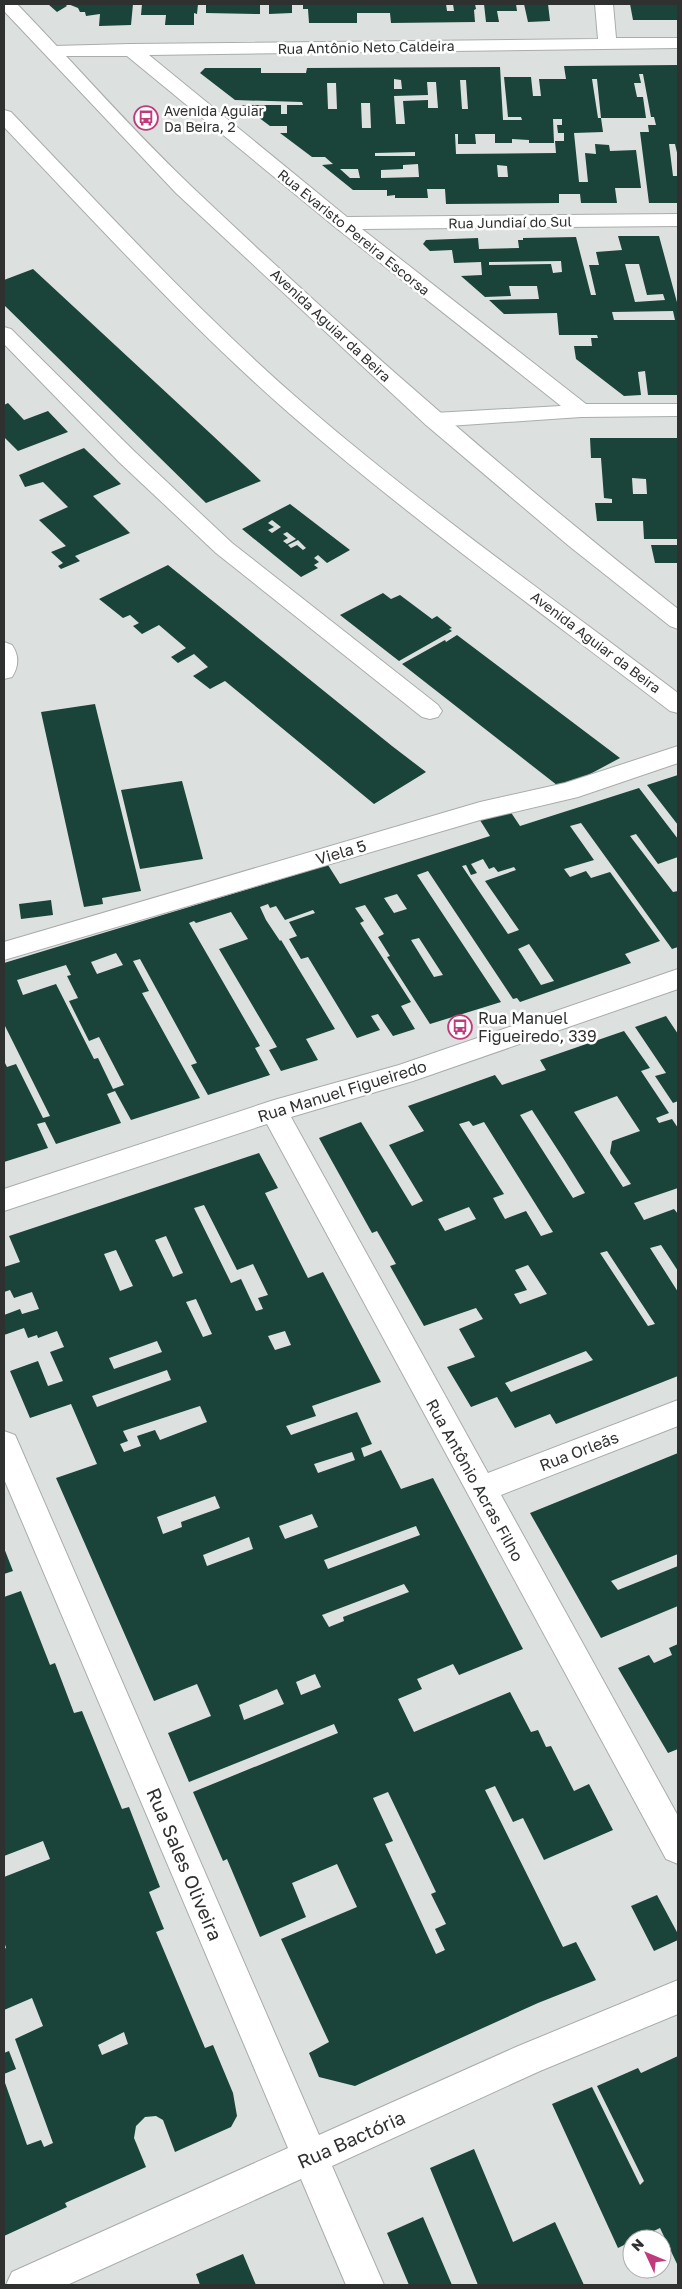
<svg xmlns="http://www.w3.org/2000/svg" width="682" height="2289" viewBox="0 0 682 2289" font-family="'Golos Text',sans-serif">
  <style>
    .building { fill: #1a4339; fill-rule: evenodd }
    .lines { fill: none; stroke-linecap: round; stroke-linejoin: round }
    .service-casing { stroke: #a9acab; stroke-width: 2 }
    .minor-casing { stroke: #a9acab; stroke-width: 2 }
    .secondary-casing { stroke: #a9acab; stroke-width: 2 }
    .service { fill: #fff; fill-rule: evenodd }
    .minor { fill: #fff; fill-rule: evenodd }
    .secondary { fill: #fff; fill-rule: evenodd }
    .labels { text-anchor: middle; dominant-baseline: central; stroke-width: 5; stroke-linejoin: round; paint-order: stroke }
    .far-street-label { font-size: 14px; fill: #2f3030; stroke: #fff }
    .far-poi-label { font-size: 14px; fill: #2f3030; stroke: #fff; text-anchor: start }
    .street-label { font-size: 16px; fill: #2f3030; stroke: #fff }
    .poi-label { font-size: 16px; fill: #2f3030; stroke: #fff; text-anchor: start }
    .near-street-label { font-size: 19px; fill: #2f3030; stroke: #fff }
  </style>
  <rect width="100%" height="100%" fill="#dce0de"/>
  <!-- building -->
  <path class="building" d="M48,4H65L67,6L57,12Z
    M68,4H133L131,25L99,26L100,14L86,16L85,12H80L78,8Z
    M142,4H198L197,14L194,13V25H165L166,15H141Z
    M206,4H260V14L206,13Z
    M269,4H292V13L269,14Z
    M303,4H446L447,11H454L453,4H475L476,9L474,10L475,22L391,23L390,13H357V23H309L308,9H303Z
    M484,4H516L517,11H497L499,22H486Z
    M524,4H548L550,21L528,22Z
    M630,4H678V20H633Z
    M678,65V157L675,144H669L673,176H678V203H649L640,132H649L648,125H656L654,117H651L643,74H639L641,83H634L637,97H643L646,118H601L603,132L574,133L579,182H588L585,153L596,154L595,144L609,145L610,151L636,150L641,188H615L617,203H581L580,194H559V203L446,204L445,189H427L428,198H395V195L387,196V190H353L322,165L333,164L325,157H312L280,133H287V126H270L242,105H281V114H287V105H303L302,102L235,100L200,73L205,68H261V73H306L307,68L500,67L503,120H522L521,117H508L504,77H531L533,96H541L539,79H566L564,66ZM394,79L401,80L402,89H394ZM592,79H597L601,118H598ZM460,80H466L468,109H462ZM427,82H436L438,108H428V100L403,101L405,124H396L394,96L428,95ZM327,83H336L337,109H328ZM361,103H370L371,128H362ZM553,119H562V125H557L558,133H564V141H555L556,153L456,154L455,134H458V144H476L475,134H495V143H512V139L529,140V143H554ZM415,152V156H375V153ZM418,164L419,177L381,178V170L403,169V165ZM497,165L507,166L508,177H498ZM340,169H358L360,178H350Z
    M618,236H659L678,306V395H648L645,371L638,372L641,395L624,396L576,359L574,346H592L591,338H598L597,335H559L557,313L504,314L489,300L539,299L537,286H509L511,296L485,297L461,276L482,275L481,262L454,263L452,250L430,251L423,244L426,240L478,238L479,249L519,248L518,240H523V238L576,237L591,295H596L589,265H599L596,252L622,250ZM561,261L562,272L553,273L551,264L489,265V262ZM625,264H639L647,295L663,294L665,300L635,302ZM673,311L675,320H614L612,312Z
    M33,269L211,434L261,481L206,503L4,305V280Z
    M8,403L24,420L48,411L68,432L18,451L4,437V405Z
    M590,438H678V539H644L643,521H597L595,503H612V499L604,498L601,458H591ZM632,478L646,479L647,494H633Z
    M84,448L121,484L93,496L130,533L75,556L80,561L61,569L58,566L63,563L51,552L66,546L39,520L68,507L43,482L25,487L19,475Z
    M290,504L350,550L327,563L318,555L314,558L319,562L314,565L318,568L301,577L242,529ZM272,520L281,527L272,533L268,530L274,527L268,523ZM287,532L296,539L287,544L283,541L288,538L283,534ZM298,540L306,548L303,550L297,545L291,548L288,545Z
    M651,545H678V563H655Z
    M168,565L392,746L426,772L374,804L225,681L210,689L193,676L208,667L194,654L178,663L171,657L186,648L159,625L142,634L133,626L139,623L130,615L123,618L99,599Z
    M383,593L391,599L400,595L432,619L437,616L452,628L449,629L452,631L399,661L340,615Z
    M457,635L620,758L562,789L402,664L445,640L446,642Z
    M95,704L141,891L102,898L103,904L84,907L41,712Z
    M678,775V825L647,785Z
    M182,781L203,859L140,869L121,790Z
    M639,788L678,839V857L658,864L636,834L630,836L673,892L678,891V947L672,949L581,823L570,826L594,860L564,869L570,877L586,871L591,878L610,872L660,941L625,954L631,963L520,1002L517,998L513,999L428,871L417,875L501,1002L430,1024L387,957L390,956L378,937L384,934L365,905L355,908L364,921L360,923L411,1002L401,1006L415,1029L393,1036L378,1014L371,1016L380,1030L357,1038L308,957L301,959L289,939L297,936L289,922L315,913L313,910L285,920L276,906L270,908L268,904L260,907L266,920L280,941L281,940L335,1029L306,1039L318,1060L281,1071L269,1050L277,1047L219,949L248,939L231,912L196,923L194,921L189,923L260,1046L255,1048L270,1075L208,1095L191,1065L197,1063L140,959L133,961L149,991L142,993L200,1098L131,1120L115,1091L107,1094L121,1123L56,1144L45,1122L37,1124L48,1148L4,1162V1061L7,1067L16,1064L43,1118L50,1116L4,1024V963L328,865L340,884L490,836L478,817L508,808L520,826ZM483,859L489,869L494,867L498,872L514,867L516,870L485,881L519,930L508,934L462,866L466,865L471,875L477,873L471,864ZM397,894L407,909L394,913L384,898ZM419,938L443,975L434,977L411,940ZM529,944L554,981L541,985L518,949ZM116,953L123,965L97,974L91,962ZM66,965L71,975L67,976L78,998L69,1001L89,1041L99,1037L124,1085L113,1089L98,1058L94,1059L56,984L23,995L17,980Z
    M51,900L53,915L21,919L19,904Z
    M666,1016L678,1034V1101L673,1103L655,1076L666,1073L635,1027Z
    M624,1031L650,1068L641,1071L669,1113L656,1118L659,1123L672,1119L678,1128V1188L634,1203L644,1220L674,1209L678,1214V1271L661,1245L650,1248L678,1292V1376L556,1424L550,1414L515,1428L497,1397L471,1407L447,1367L475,1357L459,1329L483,1319L476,1308L424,1326L390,1266L396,1264L377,1231L372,1233L319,1138L361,1122L412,1206L423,1201L389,1145L424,1131L408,1106L495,1075L502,1085L546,1070L540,1060ZM617,1096L640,1131L612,1141L610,1153L631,1184L623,1187L574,1112ZM532,1110L565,1161L585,1193L573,1198L520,1115ZM469,1121L473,1126L484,1122L553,1232L541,1236L526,1211L505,1219L493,1198L504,1194L459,1124ZM469,1207L476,1219L445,1231L438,1219ZM607,1251L655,1324L648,1326L600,1253ZM528,1265L547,1294L520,1304L514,1294L527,1290L515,1270ZM586,1351L593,1360L511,1392L505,1383Z
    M259,1153L278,1188L265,1193L308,1278L323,1272L381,1382L312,1406L316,1416L286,1426L291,1435L357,1412L372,1444L361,1448L364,1457L381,1450L401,1489L433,1478L523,1649L459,1675L453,1664L417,1679L422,1689L398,1699L414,1732L510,1692L531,1732L538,1730L546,1747L551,1746L574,1791L589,1784L613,1830L544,1860L523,1818L513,1822L495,1786L485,1790L563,1947L576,1942L596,1980L538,2003L355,2086L319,2077L309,2053L329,2042L281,1939L357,1907L337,1864L292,1883L306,1917L260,1937L227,1859L223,1861L193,1792L338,1733L334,1724L189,1782L168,1733L211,1716L197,1684L154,1701L56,1478L97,1464L71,1404L30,1418L10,1371L38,1361L48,1386L63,1381L50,1352L64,1347L57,1331L38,1338L37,1335L28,1338L24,1328L4,1335V1315L20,1309L22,1314L39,1309L32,1292L14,1298L10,1290L4,1292V1267L20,1262L9,1236ZM204,1205L237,1270L253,1264L268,1295L258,1298L263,1309L256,1311L241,1279L231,1283L194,1208ZM166,1236L183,1273L173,1277L155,1240ZM116,1250L133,1286L120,1291L104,1254ZM196,1299L212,1334L203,1337L186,1302ZM285,1331L291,1345L275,1350L268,1336ZM157,1341L162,1352L114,1369L109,1358ZM167,1370L171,1380L97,1407L92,1396ZM200,1406L207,1422L160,1440L155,1430L137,1436L141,1446L124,1452L120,1444L128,1441L123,1431ZM352,1452L355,1460L318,1473L314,1464ZM215,1496L220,1508L181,1522L182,1527L163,1534L157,1517ZM312,1514L318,1527L285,1539L279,1526ZM416,1526L420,1535L328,1569L324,1560ZM249,1537L253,1549L207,1566L203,1555ZM404,1584L409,1592L343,1617L344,1621L329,1627L322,1615ZM315,1674L321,1687L301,1695L296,1682ZM277,1689L284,1704L244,1720L239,1705ZM388,1792L436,1892L431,1894L446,1924L435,1929L445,1950L436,1954L385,1844L393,1841L373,1798Z
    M678,1453V1554L611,1581L618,1590L678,1566V1606L601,1638L530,1513Z
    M4,1548L13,1571L4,1574Z
    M21,1591L50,1665L55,1663L74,1713L82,1711L122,1809L129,1807L160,1887L149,1892L164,1929L156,1932L205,2048L213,2045L233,2093L237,2116L231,2127L175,2152L163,2120L156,2116L145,2117L136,2126L134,2138L146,2167L65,2203L67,2207L4,2236V2080L27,2145L41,2140L44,2147L53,2143L15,2039L43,2026L32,1998L4,2010V1949L6,1948L4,1941V1877L50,1859L43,1841L4,1856V1597ZM124,2032L128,2044L102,2055L98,2045Z
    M678,1644V1749L668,1753L618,1668L649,1655L654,1663L672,1655L669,1648Z
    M657,1895L678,1934V1940L654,1951L631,1906Z
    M9,2051L16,2069L4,2074V2053Z
    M678,2056V2266L660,2228L637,2239H632V2241L618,2248L552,2104L592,2087L640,2185L644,2181L597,2086L638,2068L641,2073Z
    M474,2149L513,2242L555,2222L584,2285H478L430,2168Z
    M423,2217L452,2285H409L387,2233Z
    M243,2254L256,2285H200L196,2274Z"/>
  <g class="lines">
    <!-- service casing -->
    <g class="service-casing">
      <path id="service" d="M678,746V763L578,797L480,820L4,960V942L480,802L565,783Z"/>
    </g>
    <!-- minor casing -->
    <g class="minor-casing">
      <path id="minor" d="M595,4H613L616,38H678V48L149,55L347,217L678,214V226L362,229L586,404H678V416L581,417L434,427L426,425L423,420L426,415L434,413L561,406L335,227L127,56H54L48,55L45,51L48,47L54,46L130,44L598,39Z
        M4,327L11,329L135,452L232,543L438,705L442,711L438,717L430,719L422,717L216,553L119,462L4,344Z
        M4,642L12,645C19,655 19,666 12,677L4,679Z
        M678,969V989L413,1081L291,1117L488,1473L678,1400V1426L501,1495L678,1816V1864L666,1859L267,1124L4,1211V1189L274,1100L399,1065Z
        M4,1431L15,1435L19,1444L319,2135L516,2047L678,1980V2014L540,2071L332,2166L384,2285H346L301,2179L67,2285H6L12,2272L288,2148L4,1479Z"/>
    </g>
    <!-- secondary casing -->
    <g class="secondary-casing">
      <path id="secondary" d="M4,4H17C75,64 131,129 191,186C347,334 509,476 678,609V629L670,626L569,546L426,425L176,193L4,11Z
        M4,110L11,112C106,211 200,314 304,404C423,507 553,598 678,693V713L670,711C542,613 411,519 290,414C188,325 97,224 4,127Z"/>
    </g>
    <!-- service -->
    <use href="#service" class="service"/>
    <!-- minor -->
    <use href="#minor" class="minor"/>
    <!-- secondary -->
    <use href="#secondary" class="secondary"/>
  </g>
  <!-- icons -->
  <defs>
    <g id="bus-ring" transform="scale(1.25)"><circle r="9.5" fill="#fff" stroke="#c03a7c" stroke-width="1.5"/><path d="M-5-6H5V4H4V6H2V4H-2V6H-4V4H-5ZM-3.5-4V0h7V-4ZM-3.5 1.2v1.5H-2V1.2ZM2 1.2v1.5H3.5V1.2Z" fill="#c03a7c"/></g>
  </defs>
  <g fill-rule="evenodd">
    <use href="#bus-ring" x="146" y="118"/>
    <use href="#bus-ring" x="460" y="1027"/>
  </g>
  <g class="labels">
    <!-- far-street labels -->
    <g class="far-street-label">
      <text transform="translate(366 47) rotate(-1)">Rua Antônio Neto Caldeira</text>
      <text transform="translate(510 222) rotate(-1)">Rua Jundiaí do Sul</text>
      <text transform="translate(354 232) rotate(39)">Rua Evaristo Pereira Escorsa</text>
      <text transform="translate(331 325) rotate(43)">Avenida Aguiar da Beira</text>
      <text transform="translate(596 642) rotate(37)">Avenida Aguiar da Beira</text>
    </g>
    <!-- far-poi labels -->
    <g class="far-poi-label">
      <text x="164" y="110">Avenida Aguiar<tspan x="164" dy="16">Da Beira, 2</tspan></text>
    </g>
    <!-- street labels -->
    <g class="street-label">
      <text transform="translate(341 852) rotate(-16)">Viela 5</text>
      <text transform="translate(342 1091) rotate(-17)">Rua Manuel Figueiredo</text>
      <text transform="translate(579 1451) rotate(-21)">Rua Orleãs</text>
      <text transform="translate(475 1480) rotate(61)">Rua Antônio Acras Filho</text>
    </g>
    <!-- poi labels -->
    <g class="poi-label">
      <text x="478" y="1018">Rua Manuel<tspan x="478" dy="18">Figueiredo, 339</tspan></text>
    </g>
    <!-- near-street labels -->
    <g class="near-street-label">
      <text transform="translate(185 1864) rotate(67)">Rua Sales Oliveira</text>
      <text transform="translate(351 2139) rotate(-24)">Rua Bactória</text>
    </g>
  </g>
  <!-- border -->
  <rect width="682" height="2289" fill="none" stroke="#2f3030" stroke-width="10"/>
  <!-- north arrow -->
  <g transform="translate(647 2254) rotate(314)"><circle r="24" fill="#ffffff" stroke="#acacac"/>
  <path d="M0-4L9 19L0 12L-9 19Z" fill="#c03a7c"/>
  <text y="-8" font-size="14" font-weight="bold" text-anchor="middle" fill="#2f3030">N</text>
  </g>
</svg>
